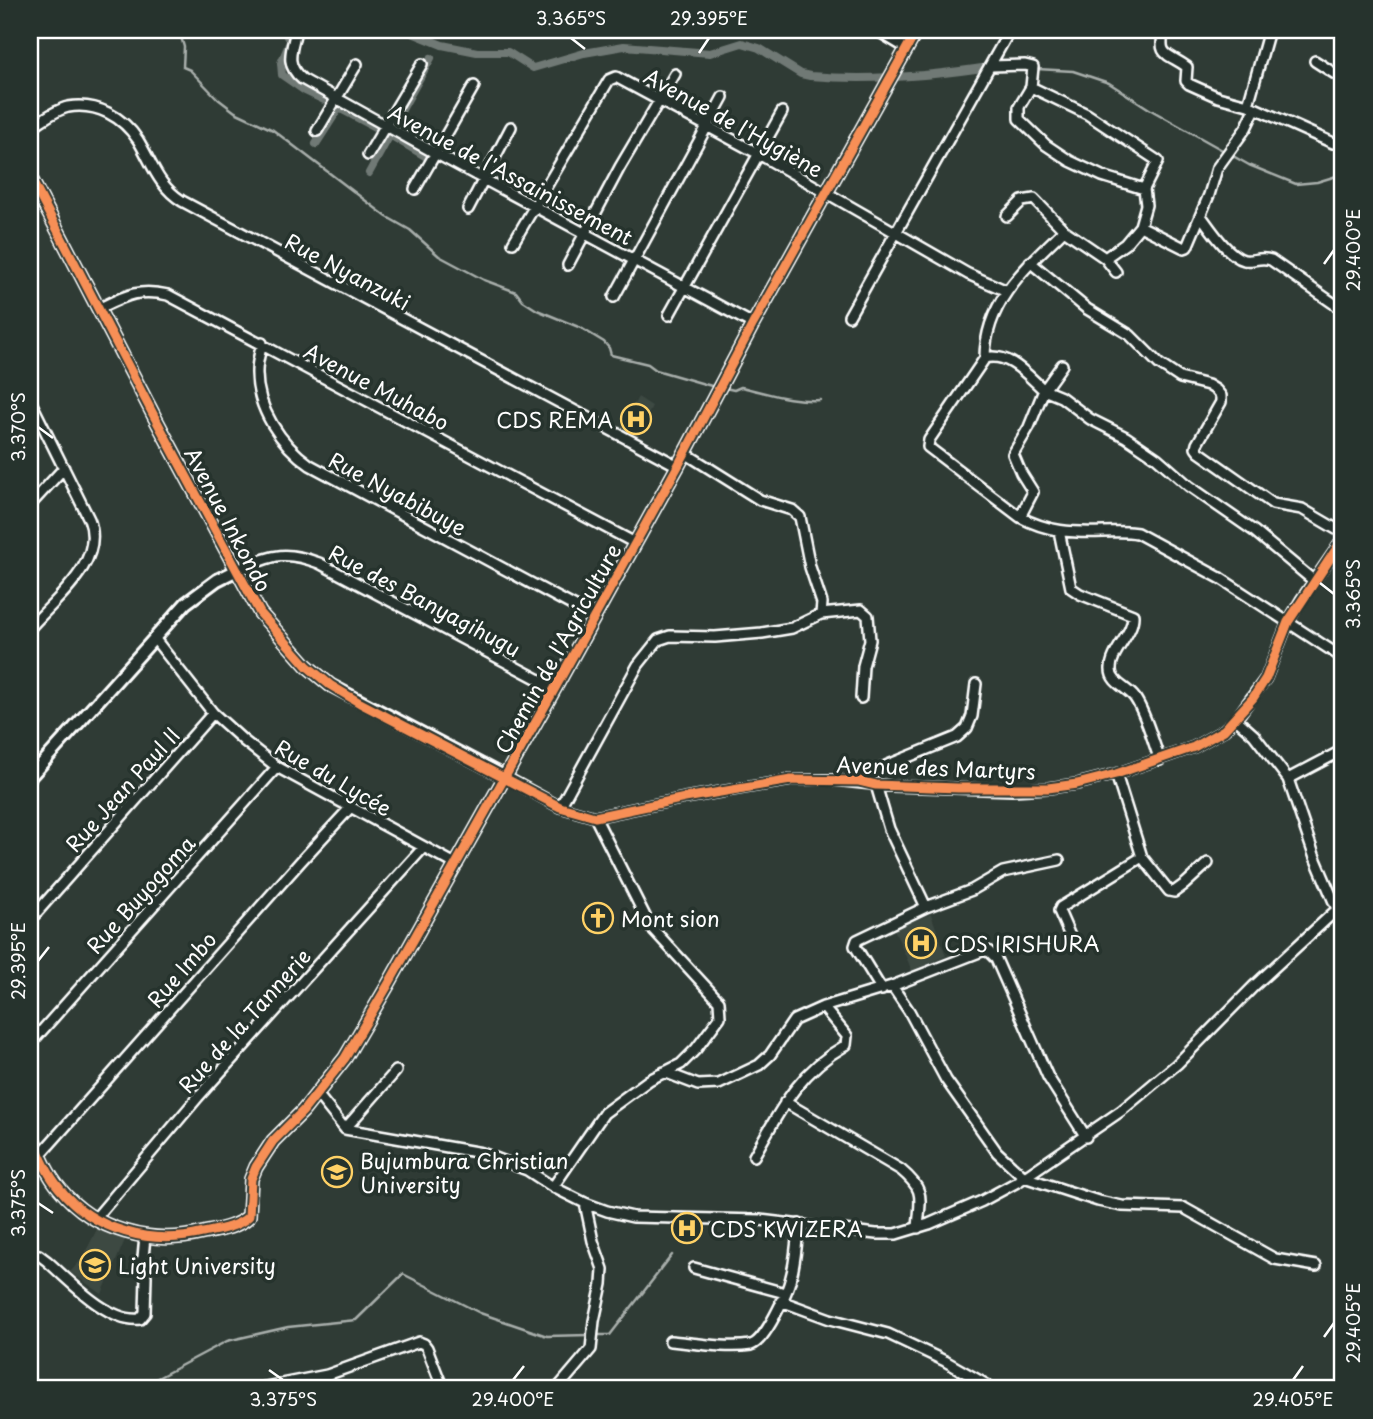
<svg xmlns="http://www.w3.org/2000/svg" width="1373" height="1419" viewBox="0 0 1373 1419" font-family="'Playpen Sans',sans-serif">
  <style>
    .built { fill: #3c4842 }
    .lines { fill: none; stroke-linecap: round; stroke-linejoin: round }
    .stream { stroke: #a9afac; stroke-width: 2.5 }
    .canal { stroke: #707975; stroke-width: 8 }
    .minor-casing { stroke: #fff; stroke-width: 14 }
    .tertiary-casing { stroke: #fff; stroke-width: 16 }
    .minor { stroke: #26332d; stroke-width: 9 }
    .tertiary { stroke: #26332d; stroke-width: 10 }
    .cycleway-casing { stroke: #26332d; stroke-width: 13 }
    .cycleway { stroke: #f78f57; stroke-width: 9 }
    .ticks { fill: none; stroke: #fff; stroke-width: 2.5 }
    .labels { text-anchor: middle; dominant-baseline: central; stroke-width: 7; stroke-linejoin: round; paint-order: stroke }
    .street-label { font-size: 21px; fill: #fff; stroke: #26332d }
    .poi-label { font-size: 21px; fill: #fff; stroke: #26332d; text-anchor: start }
    .neatline { fill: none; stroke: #fff; stroke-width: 2.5 }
    .ticks-label { font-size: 18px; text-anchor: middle; fill: #fff }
  </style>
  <rect width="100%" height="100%" fill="#2f3b35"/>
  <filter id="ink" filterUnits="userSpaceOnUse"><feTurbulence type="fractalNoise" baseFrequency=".0143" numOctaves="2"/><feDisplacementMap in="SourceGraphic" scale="14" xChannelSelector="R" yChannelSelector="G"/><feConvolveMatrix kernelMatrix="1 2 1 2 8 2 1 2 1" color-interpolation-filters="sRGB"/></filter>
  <g filter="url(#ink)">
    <!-- built -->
    <path class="built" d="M638,397L652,406L636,441L619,432Z
      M931,914L946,956L912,971L894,929Z
      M98,1227L125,1240L102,1294L70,1272L82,1259Z"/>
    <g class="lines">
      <!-- stream -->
      <path class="stream" d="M179,30L184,47L183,67L190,70L218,99L235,112L273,130L387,217L410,230L439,256L484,280L516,292L523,301L537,310L581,328L604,342L609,348L611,355L648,364L656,370L715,387
        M1037,69L1073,71L1109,83L1151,110L1249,165L1296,184L1317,182L1343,174
        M725,388L734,390L741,387C768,393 792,402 820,400
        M596,1335H610L672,1255
        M142,1389L150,1382L227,1341L288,1327L356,1320L403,1274L480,1313L547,1336L589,1335"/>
      <!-- canal -->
      <path class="canal" d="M405,30L442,45L477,52H508L533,68L584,53L624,46L710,53L742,43L759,48L801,74L810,76C871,81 933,76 995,66
        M287,36L292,37L281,63L282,75L305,91L330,103
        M431,58L395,122L435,146
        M316,144L339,108L380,130
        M369,173L390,135L430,159"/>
      <!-- minor casing -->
      <g class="minor-casing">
        <path id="minor" d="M296,30C292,50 284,64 302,79L435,153L753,324
          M876,30L906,48
          M1164,30C1157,57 1168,53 1187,67L1186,81L1189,84L1218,97L1248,105L1333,143
          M1315,61L1343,79
          M991,66L1025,65L1033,67L1031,87L1019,107V119L1046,145L1070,161L1102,176L1144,189
          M1031,87L1087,114L1158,161L1144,189L1146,205L1140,226L1125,244L1105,258L1116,272
          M1248,105L1269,30
          M30,128C41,121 55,110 68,107C97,102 123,117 138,140C152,163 158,186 182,201L678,466
          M317,131L357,64
          M368,155L422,64
          M415,189L474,86
          M468,209L511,127
          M1007,216L1022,201L1034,199L1064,230L1105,258
          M1201,216C1210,228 1228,256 1244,260C1253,262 1260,256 1271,260L1343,310
          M1140,226L1184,248L1187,247L1209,195L1217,168L1246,128L1255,109
          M513,243L609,80L616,77L757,153L968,274L1007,291
          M1030,262L1087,309L1130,335L1159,364L1180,378L1208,385L1216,390L1221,396V402L1197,444L1196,448L1199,452L1273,504L1302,509L1343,533
          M568,265L620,167L675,74
          M614,297L723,97
          M98,309C125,296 138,288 168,295L635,543
          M669,315L782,112
          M849,316L1010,30
          M262,343C260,352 257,362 257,371C256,408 281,445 310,465L594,617
          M985,358C985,302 1027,266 1064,230
          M1062,365L1044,390C1027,375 1009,352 985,358L929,440L928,447L1020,517C1048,532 1072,533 1103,532C1115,532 1125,531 1137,533L1220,578L1343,658
          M30,400L89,519C106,562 55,599 30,628
          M685,453L760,500L792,510L800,517L810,567L822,603L821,614
          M30,505L64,468
          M1020,517L1033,492L1021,473L1013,454L1029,427L1044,390L1061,397L1090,419L1126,437L1157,458L1189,486L1254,531L1314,581
          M1059,531L1071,588L1080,594L1133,615C1134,634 1110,651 1111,670C1111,683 1128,688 1135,698C1147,716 1152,740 1160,760
          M237,570C272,556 282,549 319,563L555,688
          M154,638L213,713L244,741L277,767L457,865
          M1236,719L1254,735L1288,779L1314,855L1337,909
          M1116,774L1142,857L1169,891L1174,892L1185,884L1208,863
          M505,777L560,807L595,817L685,798L791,780H834L891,786L1013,790L1048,788L1077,784L1116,774L1194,747L1224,730L1236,719L1266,678L1288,622L1301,600L1343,539
          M1288,779L1343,750
          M859,781L888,765L957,737L967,728L972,716L976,684
          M876,785L889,829L926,907
          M560,807L638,665L658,640L670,636L715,637L762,633L792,628L821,614L861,610L868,616L870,640L863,666L861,698
          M30,920L213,713
          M1073,943L1059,911L1061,907L1142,857
          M892,986L909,1011L946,1080L997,1152L1024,1177L1098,1201L1122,1206L1184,1208L1275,1259L1316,1266
          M882,990L855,946L857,940L926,907L972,890L1003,872L1059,860
          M30,1044L277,767
          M664,1072L698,1085L719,1084L759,1065L770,1055L794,1020L823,1007L892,986L982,951H988L996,959L1048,1077L1086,1137
          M317,1094L345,1129L482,1153L527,1170L553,1187L585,1203L607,1211L633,1217L760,1220L876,1234H896L929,1224L982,1201L1019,1181L1121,1111L1177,1064L1254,986L1343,904
          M785,1102L901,1170C926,1191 920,1197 918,1228
          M345,1129L396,1071
          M40,1155L301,861L350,808
          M754,1156C780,1110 798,1072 846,1045L847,1036L823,1007
          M553,1187L604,1113L649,1080L681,1064L696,1049L720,1017L719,1001L650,926L595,817
          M95,1219L198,1097L423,848
          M30,1254L39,1255L47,1261C69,1280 108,1323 140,1319L145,1313L146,1276L139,1264L143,1258L145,1236
          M694,1268L785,1293
          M781,1301L830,1319L888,1334L945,1361L994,1389
          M670,1341C694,1343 727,1349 751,1345C765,1342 788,1291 791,1277C796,1260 796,1242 799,1224
          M255,1389L327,1375L419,1342L424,1344L427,1348L443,1389
          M557,1389L591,1349L594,1321L602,1284L603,1269L593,1241L585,1203"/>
      </g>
      <!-- tertiary casing -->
      <g class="tertiary-casing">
        <path id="tertiary" d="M30,177L154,416L260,613L307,666L330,685L505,777
          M30,777L186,603L217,580L237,570
          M30,1132C38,1151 46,1173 60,1189C94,1231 152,1246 203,1233C218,1230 238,1227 249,1216L251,1179L256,1167L273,1141L303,1111L345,1058L388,985L555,688L678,466L753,324L917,30"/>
      </g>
      <!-- minor -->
      <use href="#minor" class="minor"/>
      <!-- tertiary -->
      <use href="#tertiary" class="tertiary"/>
      <!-- cycleway casing -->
      <g class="cycleway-casing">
        <path id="cycleway" d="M30,177L154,416L260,613L307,666L330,685L360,703L560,807L595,817L685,798L791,780L859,781L876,785L958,788H1048L1077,784L1116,774L1194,747L1224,730L1253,698L1266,678L1288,622L1343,539
          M30,1132C38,1151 46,1173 60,1189C94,1231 152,1246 203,1233C218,1230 238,1227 249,1216L251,1179L256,1167L273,1141L303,1111L345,1058L388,985L555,688L678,466L753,324L917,30"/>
      </g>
      <!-- cycleway -->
      <use href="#cycleway" class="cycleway"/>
    </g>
  </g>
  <!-- ticks -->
  <path class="ticks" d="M571,38L585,49M699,53L709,38M1324,264L1334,250M38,427L53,438M1320,583L1334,594M38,961L49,947M38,1203L53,1213M1324,1337L1334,1323M269,1370L283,1380M513,1380L524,1366M1293,1380L1303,1366"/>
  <!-- icons -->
  <defs>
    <g id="hospital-ring" transform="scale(1.575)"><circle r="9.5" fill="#26332d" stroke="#ffd166" stroke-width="1.5"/><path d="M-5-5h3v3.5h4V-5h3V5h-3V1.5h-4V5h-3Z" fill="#ffd166"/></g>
    <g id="church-ring" transform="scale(1.575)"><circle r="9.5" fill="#26332d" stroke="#ffd166" stroke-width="1.5"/><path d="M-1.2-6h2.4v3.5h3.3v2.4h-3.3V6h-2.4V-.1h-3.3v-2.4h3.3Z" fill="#ffd166"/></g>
    <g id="university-ring" transform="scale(1.575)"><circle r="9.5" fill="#26332d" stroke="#ffd166" stroke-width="1.5"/><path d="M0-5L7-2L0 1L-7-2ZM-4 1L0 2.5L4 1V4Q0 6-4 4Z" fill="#ffd166"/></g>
  </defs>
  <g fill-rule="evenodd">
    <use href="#hospital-ring" x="636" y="419"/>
    <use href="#church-ring" x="598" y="918"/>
    <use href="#hospital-ring" x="921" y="943"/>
    <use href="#university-ring" x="337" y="1172"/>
    <use href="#hospital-ring" x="687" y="1228"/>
    <use href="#university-ring" x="95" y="1265"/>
  </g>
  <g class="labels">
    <!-- street labels -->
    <g class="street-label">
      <text transform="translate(734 122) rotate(29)">Avenue de l'Hygiène</text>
      <text transform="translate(511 174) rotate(28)">Avenue de l'Assainissement</text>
      <text transform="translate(348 271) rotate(28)">Rue Nyanzuki</text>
      <text transform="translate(377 386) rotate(28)">Avenue Muhabo</text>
      <text transform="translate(398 493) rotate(28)">Rue Nyabibuye</text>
      <text transform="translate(229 519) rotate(62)">Avenue Inkondo</text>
      <text transform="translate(425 600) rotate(28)">Rue des Banyagihugu</text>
      <text transform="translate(557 648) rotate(-61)">Chemin de l'Agriculture</text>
      <text transform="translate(936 767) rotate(2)">Avenue des Martyrs</text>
      <text transform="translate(334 777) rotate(30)">Rue du Lycée</text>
      <text transform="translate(122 789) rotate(-48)">Rue Jean Paul II</text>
      <text transform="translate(140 894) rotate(-48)">Rue Buyogoma</text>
      <text transform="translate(181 969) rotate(-49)">Rue Imbo</text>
      <text transform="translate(244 1020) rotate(-48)">Rue de la Tannerie</text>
    </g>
    <!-- poi labels -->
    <g class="poi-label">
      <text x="613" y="419" text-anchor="end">CDS REMA</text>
      <text x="621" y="918">Mont sion</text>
      <text x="944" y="943">CDS IRISHURA</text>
      <text x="360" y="1160">Bujumbura Christian<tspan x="360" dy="24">University</tspan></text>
      <text x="710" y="1228">CDS KWIZERA</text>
      <text x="118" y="1265">Light University</text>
    </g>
  </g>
  <!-- margin -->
  <rect width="1373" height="1419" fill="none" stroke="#26332d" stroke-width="77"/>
  <rect x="38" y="38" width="1296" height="1342" class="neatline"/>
  <g class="ticks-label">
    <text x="571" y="25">3.365°S</text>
    <text x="709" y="25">29.395°E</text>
    <text transform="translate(1354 250) rotate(-90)" y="6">29.400°E</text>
    <text transform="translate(19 427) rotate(-90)" y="6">3.370°S</text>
    <text transform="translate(1354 594) rotate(-90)" y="6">3.365°S</text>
    <text transform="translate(19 961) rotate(-90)" y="6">29.395°E</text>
    <text transform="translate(19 1203) rotate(-90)" y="6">3.375°S</text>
    <text transform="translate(1354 1323) rotate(-90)" y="6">29.405°E</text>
    <text x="283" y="1406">3.375°S</text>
    <text x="513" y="1406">29.400°E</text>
    <text x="1293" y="1406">29.405°E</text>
  </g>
</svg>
